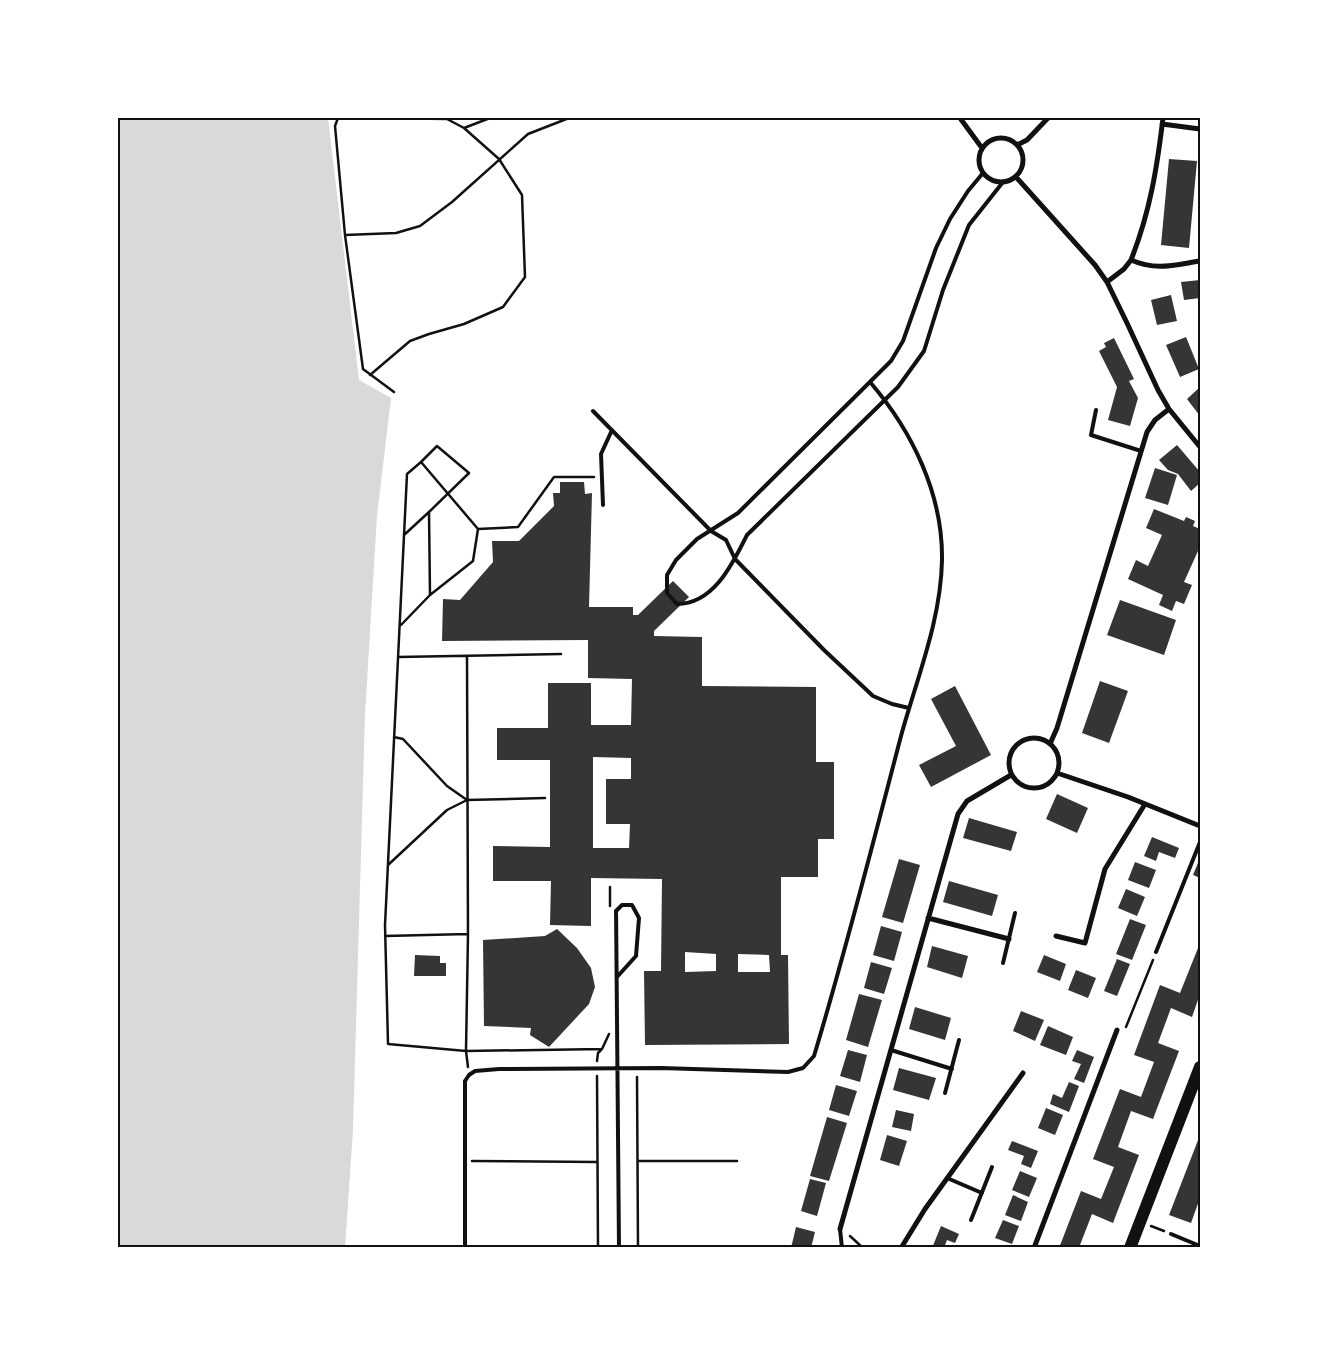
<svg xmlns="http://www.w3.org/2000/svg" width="1318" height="1365" viewBox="0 0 1318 1365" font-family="'Titillium Web',sans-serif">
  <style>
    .water { fill: #d9d9d9 }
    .building { fill: #353535; fill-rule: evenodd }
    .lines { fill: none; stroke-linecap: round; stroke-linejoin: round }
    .path { stroke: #111; stroke-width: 2.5 }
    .service { stroke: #111; stroke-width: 4 }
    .minor { stroke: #111; stroke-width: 5 }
    .primary { stroke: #111; stroke-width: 12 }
    .neatline { fill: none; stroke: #111; stroke-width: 2 }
  </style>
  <rect width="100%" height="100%" fill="#fff"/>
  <!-- water -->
  <path class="water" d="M118,118H328L359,380L391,398L377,516L365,714L353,1130L345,1247H118Z"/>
  <!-- building -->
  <path class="building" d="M1169,159L1197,161L1189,248L1161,245Z
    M1200,280V298L1184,300L1181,282Z
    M1171,295L1177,321L1157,325L1151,300Z
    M1186,337L1199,369L1180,377L1166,345Z
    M1114,338L1134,379L1129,381L1138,398L1130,426L1108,420L1117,387L1099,351L1106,347L1104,343Z
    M1200,387V416L1187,399Z
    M1177,445L1200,472V483L1191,491L1178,474L1168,470L1159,460Z
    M1155,468L1177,475L1168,505L1145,498Z
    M560,482H584L585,494L592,493L589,607H633V615H638L673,581L689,597L654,631V636L702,637V686L816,687V762H834V839H818V877H781V955H788L789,1044L645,1045L644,971H661L662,879L591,878V926L550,925L551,881H493V846L550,847V760H497V728H548V683H591V725H631L632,679L588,678V640L442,641L443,599L460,600L493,562L492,541H519L554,506L553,493H560ZM593,757L631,758V779H606V824H630L629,848H593ZM685,952L716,954V971L685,972ZM738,954L769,955L770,972H738Z
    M1154,509L1184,521L1186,517L1195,521L1193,526L1200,529V552L1198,551L1184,582L1192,585L1184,604L1176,601L1172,611L1159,605L1163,595L1128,579L1136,560L1148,566L1162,535L1146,528Z
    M1120,600L1176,620L1164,655L1107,635Z
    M1100,681L1128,691L1109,743L1082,733Z
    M955,686L991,755L931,787L919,765L956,746L931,699Z
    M1057,794L1088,808L1077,833L1046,819Z
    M969,818L1017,832L1011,851L963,838Z
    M1152,837L1179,848L1175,858L1159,852L1156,861L1144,856Z
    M1200,858V878L1193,875Z
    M899,859L920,865L903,923L882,917Z
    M1135,862L1156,870L1149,888L1128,880Z
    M949,881L998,895L992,916L943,902Z
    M1126,889L1145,897L1137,916L1118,908Z
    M1130,919L1146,925L1132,960L1116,954Z
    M881,926L902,932L894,961L873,955Z
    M557,929L577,948L591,968L595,987L589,1004L549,1047L530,1035L531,1028L484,1026L483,940L545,936Z
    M1200,943V994L1192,1017L1171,1008L1158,1043L1179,1051L1153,1119L1131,1111L1118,1147L1139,1155L1113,1223L1092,1214L1080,1245L1087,1248H1059L1081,1191L1101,1199L1114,1167L1093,1159L1120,1089L1141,1097L1154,1062L1134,1055L1160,985L1180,993Z
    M932,946L968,956L962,978L927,967Z
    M415,955L440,956V963H446V976H414Z
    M1044,955L1066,964L1060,981L1037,972Z
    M1117,959L1130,964L1117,996L1104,991Z
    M871,962L892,968L884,994L864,988Z
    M1076,970L1096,978L1088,998L1068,990Z
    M859,994L882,1000L868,1047L846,1040Z
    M915,1007L951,1018L945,1040L909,1029Z
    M1021,1011L1044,1020L1035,1041L1013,1031Z
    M1048,1026L1073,1037L1066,1055L1040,1045Z
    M848,1050L867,1055L860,1082L840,1076Z
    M1077,1050L1094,1057L1084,1083L1074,1079L1081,1064L1072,1061Z
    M899,1068L936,1078L929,1100L893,1090Z
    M1069,1082L1079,1086L1069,1112L1050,1104L1053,1094L1062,1098Z
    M836,1085L857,1091L849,1116L829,1110Z
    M1046,1108L1063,1115L1055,1135L1038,1128Z
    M896,1110L914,1114L911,1131L892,1127Z
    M827,1117L847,1123L829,1181L810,1176Z
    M887,1135L907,1141L899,1166L880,1160Z
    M1200,1135V1198L1191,1223L1169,1215Z
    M1012,1141L1038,1151L1031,1168L1021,1164L1024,1156L1008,1150Z
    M1020,1171L1037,1178L1029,1197L1012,1190Z
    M810,1179L826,1183L817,1216L801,1211Z
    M1013,1195L1028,1202L1021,1221L1005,1215Z
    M1003,1220L1019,1226L1012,1244L995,1238Z
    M941,1226L959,1234L955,1243L947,1240L944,1248H932Z
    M796,1227L815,1232L811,1248H791Z"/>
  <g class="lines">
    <!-- path -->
    <path class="path" d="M338,118L335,126L345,235L363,369L394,392
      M464,128L490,118
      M345,235L396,233L420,226L452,202L528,134L569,118
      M370,375L410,341L429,334L464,324L503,307L525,277L522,195L499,159L464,128L447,119L378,118
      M421,462L437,446L469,473L429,512L430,595
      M478,529L421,462L407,474L385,925L388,1044L466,1051L602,1049L609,1034
      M404,535L429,512
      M401,625L430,595L473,561L478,529L518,527L554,477H594
      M467,656L468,934L466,1051L468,1067
      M398,657L561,654
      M394,737L403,739L447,786L467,800L545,798
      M388,865L447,810L467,800
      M610,906V887
      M385,936L468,934
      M1126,1027L1153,960
      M597,1061L598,1053L601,1050
      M597,1076L598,1248
      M637,1077L638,1248
      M472,1161L597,1162
      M638,1161H737
      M1151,1226L1164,1231
      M850,1236L863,1248"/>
    <!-- service -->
    <path class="service" d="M983,173L968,191L950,219L936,248L903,341L891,361L738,513L697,539L676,560L667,575V593L677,604C714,604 733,563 747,535L898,387L924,351L943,290L969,225L1003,182
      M1096,410L1091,435L1141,451
      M593,411L711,531L726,540L735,559L824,650L873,696L892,704L909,708
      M603,505L601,454L612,430
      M1156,952L1200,842
      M1003,963L1015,913
      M617,977L636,956L639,918L632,905H622L616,911C618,1023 619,1135 619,1248
      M891,1050L952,1069
      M945,1093L959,1040
      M947,1178L982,1193
      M971,1220L992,1167
      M840,1229L842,1248
      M1171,1234L1200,1246
      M465,1248V1081L469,1075L475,1071L499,1069L661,1068L788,1072L803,1068L814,1056C846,950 873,843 901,736C917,678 941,620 942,560C943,494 912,431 870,382"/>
    <!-- minor -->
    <path class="minor" d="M960,118L982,148
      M1162,124L1200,129
      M979 160a22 22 0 1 1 44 0a22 22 0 1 1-44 0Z
      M1017,145L1027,140L1048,118
      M1016,177L1095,265L1107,282L1127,323L1158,390L1169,409L1200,447
      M1131,260C1150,212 1157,168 1163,118
      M1107,282L1124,269L1131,260C1156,271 1174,265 1200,261
      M1009 763a25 25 0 1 1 50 0a25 25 0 1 1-50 0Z
      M1050,744L1057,728L1147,432L1155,420L1169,409
      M1057,773L1128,797L1200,826
      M928,918L1009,939
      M1056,936L1085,943L1105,869L1145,804
      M840,1229L958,814L967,801L1011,775
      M901,1248L925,1209L1023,1073
      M1034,1248L1117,1030"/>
    <!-- primary -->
    <path class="primary" d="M1130,1248L1200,1067"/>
  </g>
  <!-- border -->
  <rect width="1318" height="1365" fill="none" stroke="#ffffff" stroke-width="238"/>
  <rect x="119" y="119" width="1080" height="1127" class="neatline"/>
</svg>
